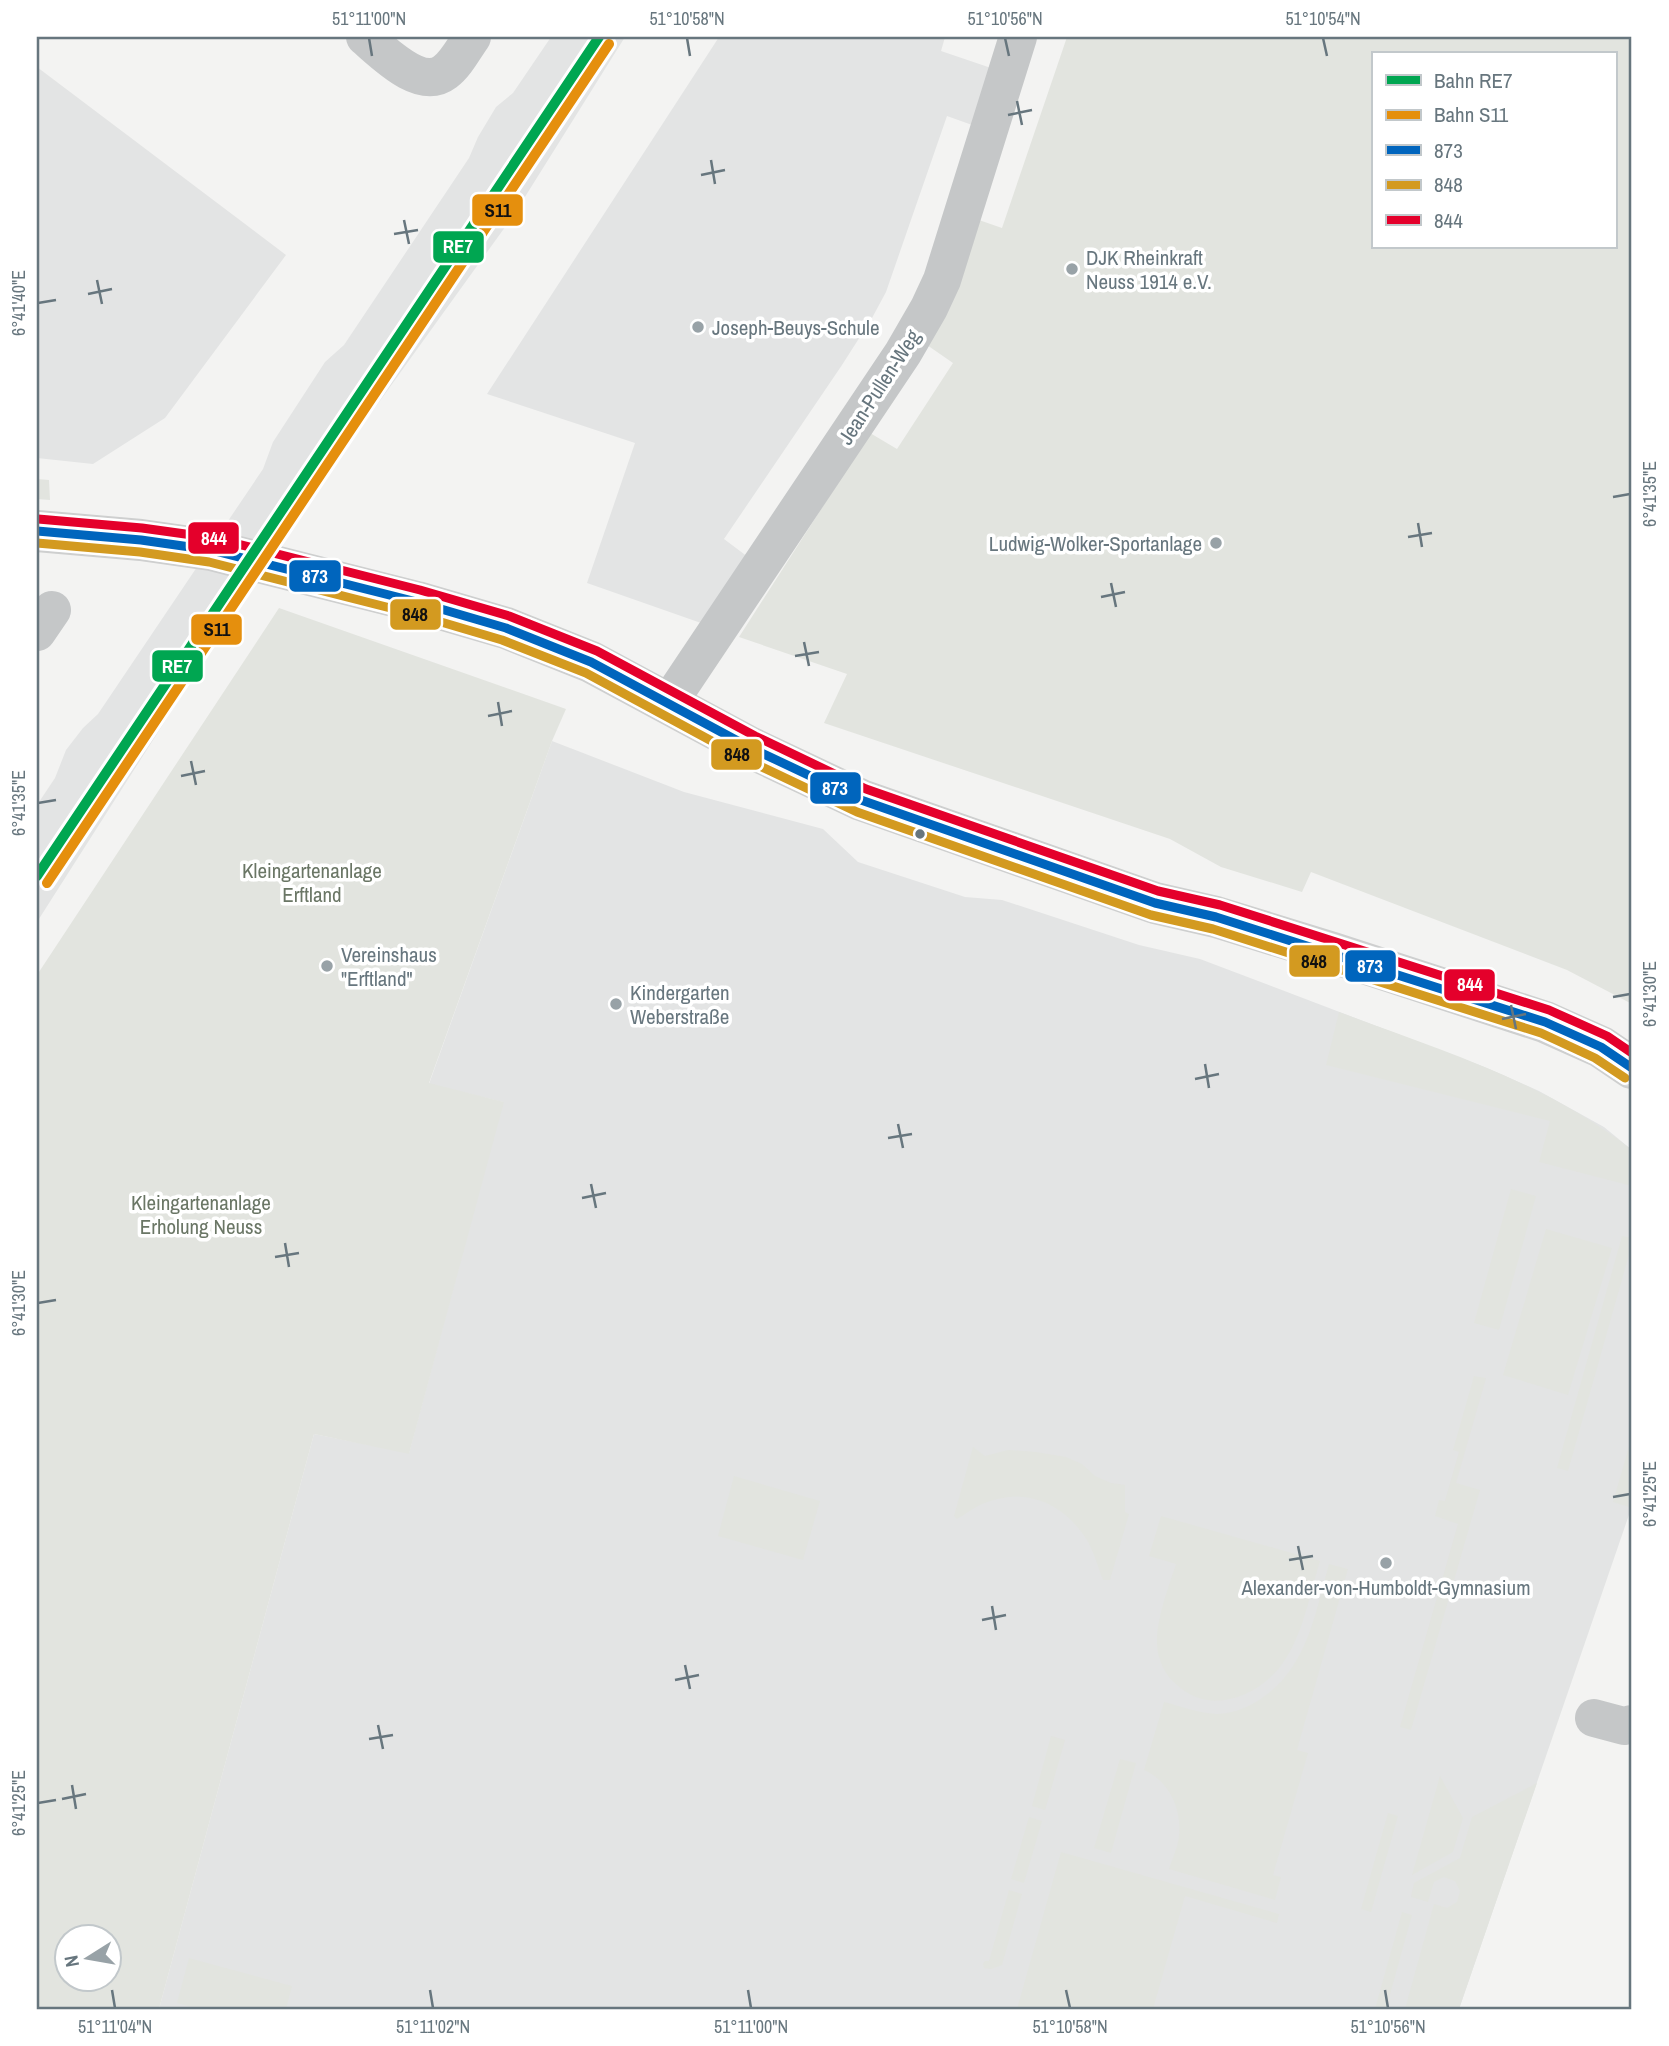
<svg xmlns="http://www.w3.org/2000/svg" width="1669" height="2046" viewBox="0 0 1669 2046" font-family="'Archivo Narrow',sans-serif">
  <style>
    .built { fill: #e3e4e4 }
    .green { fill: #e2e4df; fill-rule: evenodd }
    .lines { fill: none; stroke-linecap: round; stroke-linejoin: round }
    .major-casing { stroke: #cecfcf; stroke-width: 42 }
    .minor { stroke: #c5c7c8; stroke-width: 38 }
    .major { stroke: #dbdcdd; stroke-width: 38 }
    .bus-1-casing { stroke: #fff; stroke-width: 14 }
    .bus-2-casing { stroke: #fff; stroke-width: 14 }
    .bus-3-casing { stroke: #fff; stroke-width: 14 }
    .bus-1 { stroke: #0065bd; stroke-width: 9 }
    .bus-2 { stroke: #d39a20; stroke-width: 9 }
    .bus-3 { stroke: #e4002b; stroke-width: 9 }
    .rail-1-casing { stroke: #fff; stroke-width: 16 }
    .rail-2-casing { stroke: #fff; stroke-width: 16 }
    .rail-1 { stroke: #00a651; stroke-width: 10 }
    .rail-2 { stroke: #e58f0d; stroke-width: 10 }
    .ticks { fill: none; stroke: #67767e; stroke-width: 2.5 }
    .poi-dot { fill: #98a2a7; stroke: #fff; stroke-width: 2.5 }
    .bus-dot { fill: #67767e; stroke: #fff; stroke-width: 2.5 }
    .labels { text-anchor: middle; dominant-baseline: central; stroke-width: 7; stroke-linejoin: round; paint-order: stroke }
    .poi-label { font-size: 21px; fill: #67767e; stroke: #fff; text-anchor: start }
    .street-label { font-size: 21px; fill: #67767e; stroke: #fff }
    .park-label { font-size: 21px; fill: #6a7665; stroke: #fff }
    .line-badge { stroke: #fff; stroke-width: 2.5 }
    .badge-label { font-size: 19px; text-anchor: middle; font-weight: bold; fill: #fff }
    .pale-badge-label { font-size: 19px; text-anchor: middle; font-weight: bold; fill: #111 }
    .neatline { fill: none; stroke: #67767e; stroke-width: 2.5 }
    .ticks-label { font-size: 18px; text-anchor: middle; fill: #67767e }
  </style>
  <rect width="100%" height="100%" fill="#f3f3f2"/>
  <!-- built -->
  <path class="built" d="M551,37H625L513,216L287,530L37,922V805L55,778L66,750L83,728L98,714L263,469L273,442L325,362L344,345L469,158L478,137L496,107L513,93Z
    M719,37H945L941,51L994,69L975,126L947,116L886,292L872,318L842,365L724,539L748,557L701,623L587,583L635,443L487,394Z
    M37,67L286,255L165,418L93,464L37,458Z
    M552,741L684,792L823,829L858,862L965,897L1002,900L1139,945L1200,959L1487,1068L1539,1091L1604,1127L1632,1150V1506L1459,2009H159L314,1434L409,1453L503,1102L429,1084Z"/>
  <!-- green -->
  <path class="green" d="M1067,37H1632V1004L1567,970L1311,872L1302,892L1221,867L1170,839L824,723L847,674L739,637L870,433L897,449L953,363L927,345L976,219L1002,228ZM1373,54H1615V247H1373Z
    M37,479L49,480L50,500L37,499Z
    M279,608L566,709L552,741L429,1083L504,1102L409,1454L314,1434L159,2009H37V975ZM66,1938H108V1980H66Z
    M1339,1012C1440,1050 1546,1082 1632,1150V1186L1539,1162L1550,1121L1326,1065Z
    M1511,1189L1536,1196L1499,1330L1474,1323Z
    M1546,1229L1612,1248L1568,1395L1503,1375Z
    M1622,1236L1632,1238V1244L1568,1471L1557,1468Z
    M1474,1376L1486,1378L1456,1483L1480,1490L1411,1730L1400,1727L1458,1524L1435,1516L1439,1500L1445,1501L1459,1452L1453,1450Z
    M1632,1436V1508L1613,1502Z
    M973,1447L985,1456L1008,1450L1036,1452L1066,1457L1082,1464L1095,1476L1111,1483L1125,1485V1512L1129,1514L1110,1580H1103C1098,1567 1094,1552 1087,1540C1062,1501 1023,1486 980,1505C972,1509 964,1515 957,1519L954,1516Z
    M734,1476L820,1501L803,1560L718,1536Z
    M1161,1516L1320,1561C1309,1597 1303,1637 1280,1667C1255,1698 1209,1715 1177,1685C1167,1677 1161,1666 1158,1653C1153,1627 1168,1589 1176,1564L1149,1556Z
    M1329,1564L1348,1569L1297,1750L1308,1753L1273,1875L1281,1877L1275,1900L1169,1869C1172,1859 1178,1847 1179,1836C1182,1809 1169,1781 1144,1770L1164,1702C1180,1706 1198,1713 1216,1714C1230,1714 1244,1709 1256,1702C1307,1671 1314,1617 1329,1564Z
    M1051,1736L1065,1740L1045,1810L1032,1806Z
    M1120,1759L1136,1763L1111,1853L1094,1848Z
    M1440,1776L1463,1818L1453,1852L1412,1875Z
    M1537,1783L1459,2009H1405L1434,1904L1447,1908L1457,1902L1460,1891L1455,1881L1444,1877L1434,1882L1428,1902L1411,1897L1414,1883L1460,1858L1472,1817Z
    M1388,1813L1398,1816L1371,1912L1361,1909Z
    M1029,1817L1042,1821L1024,1883L1011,1879Z
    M1061,1852L1279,1914L1277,1923L1185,1896L1153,2009H1017Z
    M1009,1890L1022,1894L1002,1965L991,1969L984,1968L983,1964L985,1961H989Z
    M1402,1912L1412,1915L1386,2009H1375Z
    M189,1958L292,1986L286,2009H199L177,2003Z"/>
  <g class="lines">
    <!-- major casing -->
    <g class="major-casing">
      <path id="major" d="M37,531L141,540L211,550L417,602L506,628L591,662L749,747L861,800L1155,903L1216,917L1333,953L1545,1022L1601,1047L1632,1068"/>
    </g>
    <!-- minor -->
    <path class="minor" d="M365,37C383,52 420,91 445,72C456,64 464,48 472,37
      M37,632L52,610
      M668,704L903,353L929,308L942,280L1018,37
      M1594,1718L1624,1726L1632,1724"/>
    <!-- major -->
    <use href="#major" class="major"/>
    <!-- bus-1 casing -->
    <g class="bus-1-casing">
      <path id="bus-1" d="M37,531L141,540L211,550L417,602L506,628L591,662L749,747L861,800L1155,903L1216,917L1545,1022L1601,1047L1632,1068"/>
    </g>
    <!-- bus-2 casing -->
    <g class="bus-2-casing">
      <path id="bus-2" d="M37,543L140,552L209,562L414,614L502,640L586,673L743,758L857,812L1151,915L1213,929L1541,1033L1595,1058L1625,1078"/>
    </g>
    <!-- bus-3 casing -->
    <g class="bus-3-casing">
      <path id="bus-3" d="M38,519L142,528L214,538L420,590L509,616L597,651L755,736L866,789L1158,891L1220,905L1549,1010L1607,1036L1632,1053"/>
    </g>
    <!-- bus-1 -->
    <use href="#bus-1" class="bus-1"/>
    <!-- bus-2 -->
    <use href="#bus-2" class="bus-2"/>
    <!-- bus-3 -->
    <use href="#bus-3" class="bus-3"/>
    <!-- rail-1 casing -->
    <g class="rail-1-casing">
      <path id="rail-1" d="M37,876L599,37"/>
    </g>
    <!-- rail-2 casing -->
    <g class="rail-2-casing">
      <path id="rail-2" d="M47,883L609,44"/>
    </g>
    <!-- rail-1 -->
    <use href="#rail-1" class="rail-1"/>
    <!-- rail-2 -->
    <use href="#rail-2" class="rail-2"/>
  </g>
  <!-- ticks -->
  <path class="ticks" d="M369,38L372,56M687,38L690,56M1005,38L1009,56M1323,38L1327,56M1017,101L1022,125M1008,115L1032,110M711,160L715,184M701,175L725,170M404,220L409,244M394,234L418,230M97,280L102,304M88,294L112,289M38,303L56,300M1613,497L1630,494M1418,523L1422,547M1408,537L1432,533M1111,583L1116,607M1101,597L1125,592M804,642L809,666M795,656L819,652M498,702L502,726M488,716L512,711M191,761L196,785M181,776L205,771M38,803L56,800M1613,997L1630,994M1511,1005L1516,1029M1502,1019L1526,1014M1205,1064L1209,1088M1195,1079L1219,1074M898,1124L903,1148M888,1138L912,1134M591,1184L596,1208M582,1198L606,1193M285,1243L289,1267M275,1257L299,1253M38,1303L56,1300M1613,1497L1630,1494M1298,1546L1303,1570M1289,1560L1313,1556M992,1606L996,1630M982,1620L1006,1615M685,1665L690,1689M675,1680L699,1675M378,1725L383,1749M369,1739L393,1735M72,1785L76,1809M62,1799L86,1794M38,1803L56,1800M112,1990L115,2008M430,1990L433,2008M748,1990L751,2008M1066,1990L1070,2008M1385,1990L1388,2008"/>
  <!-- markers -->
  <g class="poi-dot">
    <circle cx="1072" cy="269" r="7"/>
    <circle cx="698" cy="327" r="7"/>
    <circle cx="1216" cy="543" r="7"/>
    <circle cx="327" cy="966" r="7"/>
    <circle cx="616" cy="1004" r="7"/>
    <circle cx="1386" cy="1563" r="7"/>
  </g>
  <circle class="bus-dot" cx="920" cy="834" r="6"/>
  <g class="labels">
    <!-- poi labels -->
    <g class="poi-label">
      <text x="1086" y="257">DJK Rheinkraft<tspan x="1086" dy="24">Neuss 1914 e.V.</tspan></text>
      <text x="712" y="327">Joseph-Beuys-Schule</text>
      <text x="1202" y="543" text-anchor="end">Ludwig-Wolker-Sportanlage</text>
      <text x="341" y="954">Vereinshaus<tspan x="341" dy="24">"Erftland"</tspan></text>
      <text x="630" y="992">Kindergarten<tspan x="630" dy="24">Weberstraße</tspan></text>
      <text x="1386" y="1587" text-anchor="middle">Alexander-von-Humboldt-Gymnasium</text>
    </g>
    <!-- street labels -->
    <g class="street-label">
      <text transform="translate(879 387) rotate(-57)">Jean-Pullen-Weg</text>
    </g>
    <!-- park labels -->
    <g class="park-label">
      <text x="312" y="870">Kleingartenanlage<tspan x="312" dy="24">Erftland</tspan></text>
      <text x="201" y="1202">Kleingartenanlage<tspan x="201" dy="24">Erholung Neuss</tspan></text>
    </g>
  </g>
  <g class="line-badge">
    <rect x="471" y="193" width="53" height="34" rx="7" fill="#e58f0d"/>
    <rect x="432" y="230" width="53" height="34" rx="7" fill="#00a651"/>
    <rect x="187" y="521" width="53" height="34" rx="7" fill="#e4002b"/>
    <rect x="288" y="559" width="54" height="34" rx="7" fill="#0065bd"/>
    <rect x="389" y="598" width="53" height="33" rx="7" fill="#d39a20"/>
    <rect x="190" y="613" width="53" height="33" rx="7" fill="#e58f0d"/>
    <rect x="151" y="649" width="53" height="34" rx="7" fill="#00a651"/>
    <rect x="710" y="738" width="53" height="33" rx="7" fill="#d39a20"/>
    <rect x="809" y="771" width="53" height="34" rx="7" fill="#0065bd"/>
    <rect x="1288" y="944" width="53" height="34" rx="7" fill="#d39a20"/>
    <rect x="1344" y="949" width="53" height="34" rx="7" fill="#0065bd"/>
    <rect x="1443" y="968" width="53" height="34" rx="7" fill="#e4002b"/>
  </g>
  <g class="badge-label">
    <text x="458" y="253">RE7</text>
    <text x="214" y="545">844</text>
    <text x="315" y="583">873</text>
    <text x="177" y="673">RE7</text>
    <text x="835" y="795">873</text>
    <text x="1370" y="973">873</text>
    <text x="1470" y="991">844</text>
  </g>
  <g class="pale-badge-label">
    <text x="498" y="217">S11</text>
    <text x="415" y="621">848</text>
    <text x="217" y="636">S11</text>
    <text x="737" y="761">848</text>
    <text x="1314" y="968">848</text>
  </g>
  <!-- border -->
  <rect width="1669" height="2046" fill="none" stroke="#ffffff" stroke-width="77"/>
  <!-- legend -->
  <rect x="1372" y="52" width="245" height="196" fill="#ffffff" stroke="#c2c8cb" stroke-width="2"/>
  <rect x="1386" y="75" width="35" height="10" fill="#00a651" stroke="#c2c8cb" stroke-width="2"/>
  <text x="1434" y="88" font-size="21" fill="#67767e">Bahn RE7</text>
  <rect x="1386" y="110" width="35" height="10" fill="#e58f0d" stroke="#c2c8cb" stroke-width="2"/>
  <text x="1434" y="122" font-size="21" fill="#67767e">Bahn S11</text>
  <rect x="1386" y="145" width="35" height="10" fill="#0065bd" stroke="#c2c8cb" stroke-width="2"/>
  <text x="1434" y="158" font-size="21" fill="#67767e">873</text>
  <rect x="1386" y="180" width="35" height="10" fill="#d39a20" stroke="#c2c8cb" stroke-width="2"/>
  <text x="1434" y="192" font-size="21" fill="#67767e">848</text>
  <rect x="1386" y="215" width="35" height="10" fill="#e4002b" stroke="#c2c8cb" stroke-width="2"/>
  <text x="1434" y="228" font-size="21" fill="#67767e">844</text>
  <!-- north arrow -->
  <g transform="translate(88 1958) rotate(259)"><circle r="33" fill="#ffffff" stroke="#c2c8cb" stroke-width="2"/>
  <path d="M0-5L12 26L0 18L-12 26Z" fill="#98a2a7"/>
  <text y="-10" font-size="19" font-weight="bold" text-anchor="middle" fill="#67767e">N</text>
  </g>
  <rect x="38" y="38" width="1592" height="1970" class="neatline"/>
  <g class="ticks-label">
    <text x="369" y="25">51°11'00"N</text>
    <text x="687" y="25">51°10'58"N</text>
    <text x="1005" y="25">51°10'56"N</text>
    <text x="1323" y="25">51°10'54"N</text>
    <text transform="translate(19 303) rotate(-90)" y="6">6°41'40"E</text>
    <text transform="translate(1650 494) rotate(-90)" y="6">6°41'35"E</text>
    <text transform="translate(19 803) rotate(-90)" y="6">6°41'35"E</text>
    <text transform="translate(1650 994) rotate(-90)" y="6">6°41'30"E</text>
    <text transform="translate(19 1303) rotate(-90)" y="6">6°41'30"E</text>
    <text transform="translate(1650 1494) rotate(-90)" y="6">6°41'25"E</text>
    <text transform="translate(19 1803) rotate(-90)" y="6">6°41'25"E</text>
    <text x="115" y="2033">51°11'04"N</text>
    <text x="433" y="2033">51°11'02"N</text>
    <text x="751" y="2033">51°11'00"N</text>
    <text x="1070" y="2033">51°10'58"N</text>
    <text x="1388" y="2033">51°10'56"N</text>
  </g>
</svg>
